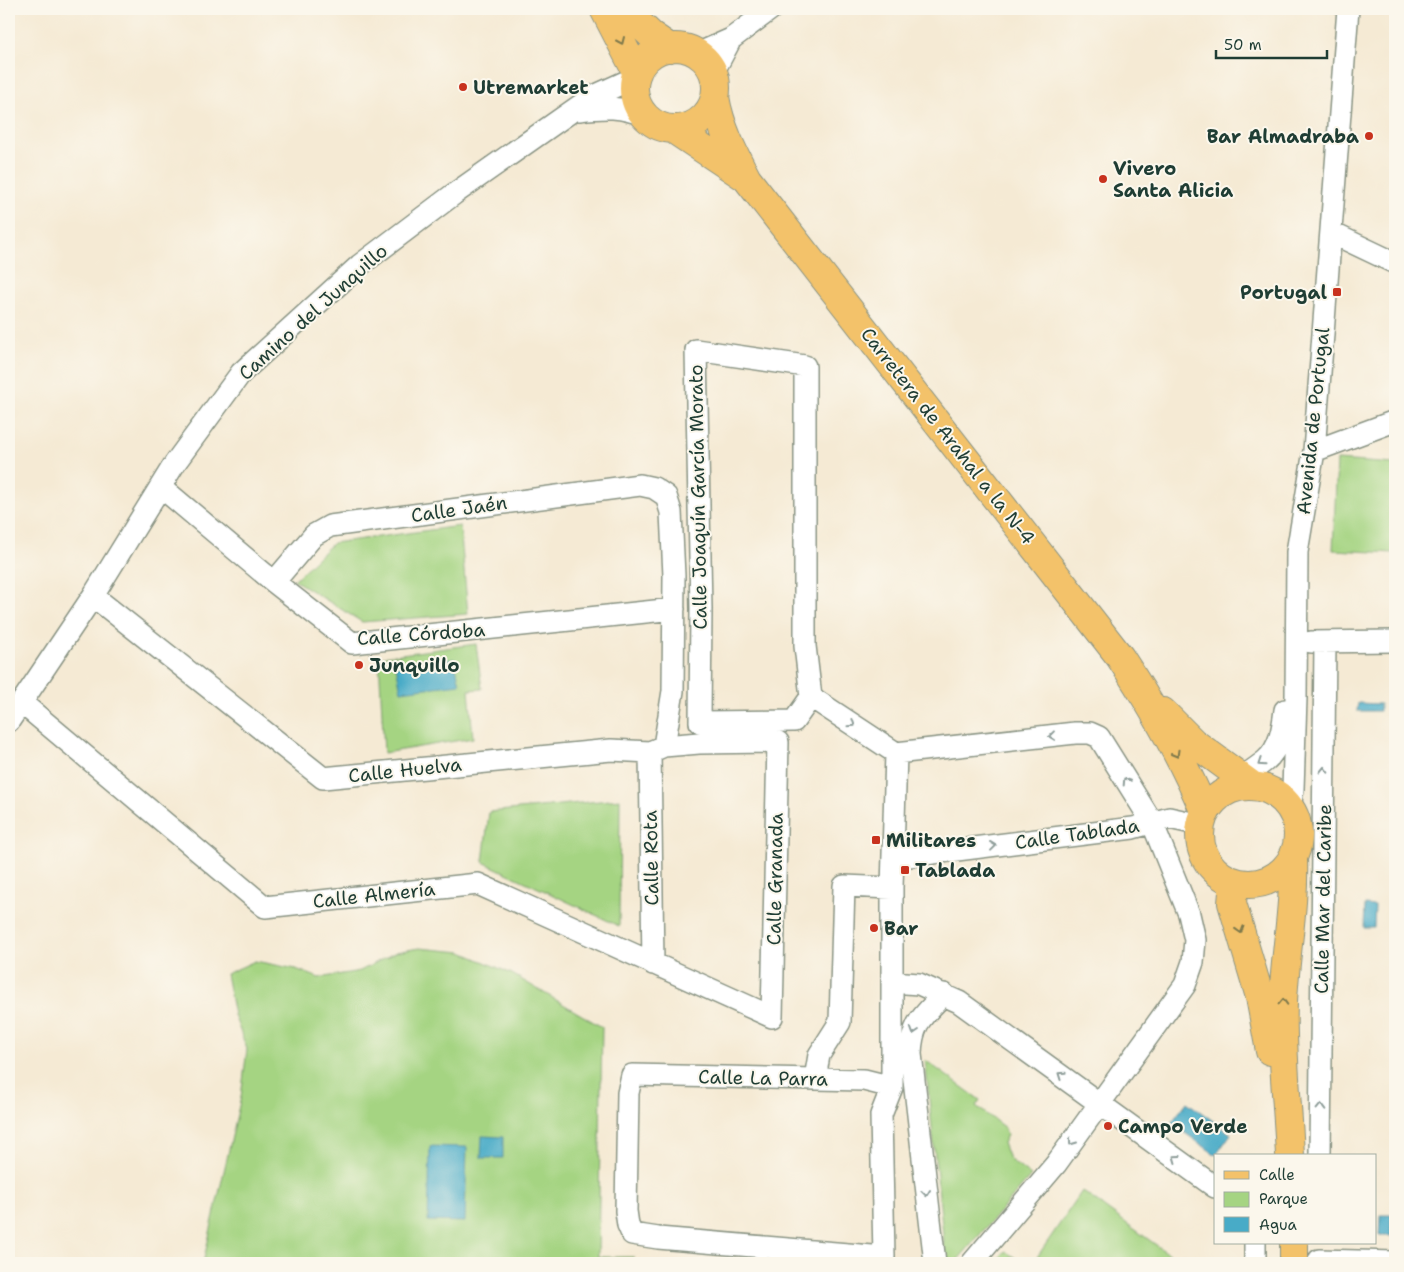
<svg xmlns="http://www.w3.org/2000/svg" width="1404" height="1272" viewBox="0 0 1404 1272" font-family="'Shantell Sans',sans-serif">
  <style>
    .green { fill: #a5d482; stroke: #62885b }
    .water { fill: #48abc7; stroke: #34747e }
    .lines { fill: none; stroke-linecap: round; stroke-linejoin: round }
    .minor-casing { stroke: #8a9484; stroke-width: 24 }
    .major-casing { stroke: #8a9484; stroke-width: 30 }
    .minor { stroke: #fff; stroke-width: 21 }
    .major { stroke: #f3c26a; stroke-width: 28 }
    .oneway { stroke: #7e794c }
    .oneway2 { stroke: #8f9e9a }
    .poi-dot { fill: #c8321e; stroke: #fbf7ec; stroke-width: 2 }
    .labels { text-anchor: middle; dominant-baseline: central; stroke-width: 4; stroke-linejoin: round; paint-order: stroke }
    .poi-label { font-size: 19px; font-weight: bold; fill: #1f3d34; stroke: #fbf7ec; text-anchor: start }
    .street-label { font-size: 19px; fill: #1f3d34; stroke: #fbf7ec }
  </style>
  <rect width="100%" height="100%" fill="#fbf7ec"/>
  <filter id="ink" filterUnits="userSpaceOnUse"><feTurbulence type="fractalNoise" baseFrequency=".02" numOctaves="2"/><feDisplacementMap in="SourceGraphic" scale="10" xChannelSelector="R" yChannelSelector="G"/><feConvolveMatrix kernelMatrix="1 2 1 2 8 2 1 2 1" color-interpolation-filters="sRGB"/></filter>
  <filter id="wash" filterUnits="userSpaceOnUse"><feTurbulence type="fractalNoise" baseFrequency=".0096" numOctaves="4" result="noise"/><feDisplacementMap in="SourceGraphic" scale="20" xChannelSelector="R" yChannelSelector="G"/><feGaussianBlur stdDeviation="1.12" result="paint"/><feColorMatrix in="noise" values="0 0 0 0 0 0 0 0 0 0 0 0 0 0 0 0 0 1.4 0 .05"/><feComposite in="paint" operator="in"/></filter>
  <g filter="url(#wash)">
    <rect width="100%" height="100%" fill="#f5ead4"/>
    <!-- green -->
    <path class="green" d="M1337,460L1395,464V553L1333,550Z
      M460,526L468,614L362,622L294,580L333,543Z
      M476,644L482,689L469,690L473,738L384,753L379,657Z
      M620,799L619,926L483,862L489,812Z
      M419,948L462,952L512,974L602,1027L598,1257H633V1263H203L241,1097L247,1049L234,1015L226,974L255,961L296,969L319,978L360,971L396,952Z
      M925,1060L980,1100L976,1106L1005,1128L1007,1135L1003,1143L1009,1159L1031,1176L955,1263H946Z
      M1082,1191L1181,1263H1033Z
      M1005,1251L1023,1263H996Z"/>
    <!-- water -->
    <path class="water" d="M454,659L460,684L401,691L396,666Z
      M1358,703L1380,704V711H1357Z
      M1365,905L1375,906L1374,928H1364Z
      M1187,1102L1231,1134L1216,1155L1171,1123Z
      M482,1136L503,1137V1158H481Z
      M430,1146L467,1147L465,1222L428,1221Z
      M1381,1215H1391V1236H1380Z"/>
  </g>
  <g filter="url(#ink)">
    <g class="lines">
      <!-- minor casing -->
      <g class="minor-casing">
        <path id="minor" d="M697,54L731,39L771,9
          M713,73L731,39
          M579,110C605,107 621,106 645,116
          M1332,233L1395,263
          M696,350L805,366V646L811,697L794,721L700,722L701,609Z
          M1314,451L1395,421
          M161,487L274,582L352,643L674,609
          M274,582L314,535L330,526L640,485L654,488L666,496L671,512L674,576L673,691L664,746
          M1311,642L1395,641
          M811,697L896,753L1075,733H1090L1099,737L1152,822L1189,914L1195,940L1193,962L1185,985L1056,1164L972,1263
          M22,703L265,907L478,884L772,1017L778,742L699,743L664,746L650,752L611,750L323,778L93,596
          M9,721L93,596L175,463L241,373L360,265L454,194L592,97L636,77
          M650,752L653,964
          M1236,787C1244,774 1254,770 1265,761C1280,749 1283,727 1285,710
          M1290,808L1293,789L1296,698L1297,552L1314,451L1348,9
          M893,858L1133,828L1169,818L1201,825
          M892,982L919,984L959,1002L1215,1187
          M815,1079L819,1055L840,1022L844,886L892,888
          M892,1087L864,1080L632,1075L628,1093L626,1211L628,1225L632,1234L658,1238L884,1257L881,1115L892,1087V888L896,753
          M1320,1156L1325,642
          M1255,1243V1263
          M1319,1260L1395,1262
          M935,1263L911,1054C912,1022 923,1016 944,994"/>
      </g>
      <!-- major casing -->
      <g class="major-casing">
        <path id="major" d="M604,9L637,73
          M624,9L651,35L670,48
          M634 88a41 41 0 1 1 82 0a41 41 0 1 1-82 0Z
          M715,97C720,127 733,152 747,179L1120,657C1152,706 1183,759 1205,813
          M673,129L745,177
          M1163,712L1193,742L1253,786
          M1200 835a49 49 0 1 1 98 0a49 49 0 1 1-98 0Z
          M1234,882L1232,903L1260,997L1270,1051
          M1290,1156C1288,1105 1281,1053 1283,1002C1285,954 1295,905 1293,857
          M1294,1243V1263"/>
      </g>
      <!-- minor -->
      <use href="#minor" class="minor"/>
      <!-- major -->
      <use href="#major" class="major"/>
    </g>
    <!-- one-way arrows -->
    <defs><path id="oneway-chevron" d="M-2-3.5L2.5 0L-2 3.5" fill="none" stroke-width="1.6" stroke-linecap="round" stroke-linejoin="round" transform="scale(1.25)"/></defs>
    <g class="oneway">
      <use href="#oneway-chevron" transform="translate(621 41) rotate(66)"/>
      <use href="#oneway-chevron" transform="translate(1176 754) rotate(60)"/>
      <use href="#oneway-chevron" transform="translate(1240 930) rotate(73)"/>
      <use href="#oneway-chevron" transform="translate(1283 1002) rotate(-88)"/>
    </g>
    <g class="oneway2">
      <use href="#oneway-chevron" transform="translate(852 724) rotate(34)"/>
      <use href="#oneway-chevron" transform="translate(1052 736) rotate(173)"/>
      <use href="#oneway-chevron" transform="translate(1261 763) rotate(146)"/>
      <use href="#oneway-chevron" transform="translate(1324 770) rotate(-89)"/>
      <use href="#oneway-chevron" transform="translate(1126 781) rotate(-123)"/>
      <use href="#oneway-chevron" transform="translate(993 846) rotate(-7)"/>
      <use href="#oneway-chevron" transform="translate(914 1031) rotate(108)"/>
      <use href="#oneway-chevron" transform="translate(1061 1075) rotate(-145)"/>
      <use href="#oneway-chevron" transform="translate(1321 1107) rotate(-89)"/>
      <use href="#oneway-chevron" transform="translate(1072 1142) rotate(126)"/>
      <use href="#oneway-chevron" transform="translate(1176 1158) rotate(-144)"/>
      <use href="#oneway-chevron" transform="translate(926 1193) rotate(83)"/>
    </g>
  </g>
  <!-- markers -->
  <g class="poi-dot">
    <circle cx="463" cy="87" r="5"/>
    <circle cx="1369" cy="136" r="5"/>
    <circle cx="1103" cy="179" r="5"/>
    <rect x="1332" y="287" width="10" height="10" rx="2.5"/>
    <circle cx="359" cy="665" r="5"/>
    <rect x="871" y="835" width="10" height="10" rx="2.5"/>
    <rect x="900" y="865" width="10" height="10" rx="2.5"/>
    <circle cx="874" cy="928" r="5"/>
    <circle cx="1108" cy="1126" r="5"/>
  </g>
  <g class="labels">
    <!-- poi labels -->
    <g class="poi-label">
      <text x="473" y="87">Utremarket</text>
      <text x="1359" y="136" text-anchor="end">Bar Almadraba</text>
      <text x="1113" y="168">Vivero<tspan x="1113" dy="22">Santa Alicia</tspan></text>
      <text x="1327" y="292" text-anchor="end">Portugal</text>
      <text x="369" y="665">Junquillo</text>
      <text x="886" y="840">Militares</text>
      <text x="915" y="870">Tablada</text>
      <text x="884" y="928">Bar</text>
      <text x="1118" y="1126">Campo Verde</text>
    </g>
    <!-- street labels -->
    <g class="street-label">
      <text transform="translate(313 312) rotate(-42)">Camino del Junquillo</text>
      <text transform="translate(1313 421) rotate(-84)">Avenida de Portugal</text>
      <text transform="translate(948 436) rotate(52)">Carretera de Arahal a la N-4</text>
      <text transform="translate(698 497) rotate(-91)">Calle Joaquín García Morato</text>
      <text transform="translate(459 509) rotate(-8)">Calle Jaén</text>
      <text transform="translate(421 634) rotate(-4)">Calle Córdoba</text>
      <text transform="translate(405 770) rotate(-6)">Calle Huelva</text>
      <text transform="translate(1077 834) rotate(-8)">Calle Tablada</text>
      <text transform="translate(651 858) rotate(-91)">Calle Rota</text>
      <text transform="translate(775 879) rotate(-89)">Calle Granada</text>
      <text transform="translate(374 895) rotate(-6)">Calle Almería</text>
      <text transform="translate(1323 899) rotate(-89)">Calle Mar del Caribe</text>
      <text transform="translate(763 1078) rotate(1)">Calle La Parra</text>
    </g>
  </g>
  <!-- margin -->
  <rect width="1404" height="1272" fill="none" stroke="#fbf7ec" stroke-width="30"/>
  <!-- legend -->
  <rect x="1214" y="1154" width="162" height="90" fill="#fbf7ec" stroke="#a3ada2"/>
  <rect x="1224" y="1171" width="25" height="8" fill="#f3c26a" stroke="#a3ada2"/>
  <text x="1259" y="1180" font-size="15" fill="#1f3d34">Calle</text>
  <rect x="1224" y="1192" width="25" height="15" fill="#a5d482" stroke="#a3ada2"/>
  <text x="1259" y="1204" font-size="15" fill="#1f3d34">Parque</text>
  <rect x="1224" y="1217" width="25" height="15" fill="#48abc7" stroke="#a3ada2"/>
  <text x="1259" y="1230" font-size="15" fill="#1f3d34">Agua</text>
  <!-- scale -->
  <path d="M1216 50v8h111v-8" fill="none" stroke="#1f3d34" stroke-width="2.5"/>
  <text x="1224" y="50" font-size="15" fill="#1f3d34" stroke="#fbf7ec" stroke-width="4" paint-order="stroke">50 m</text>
</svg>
